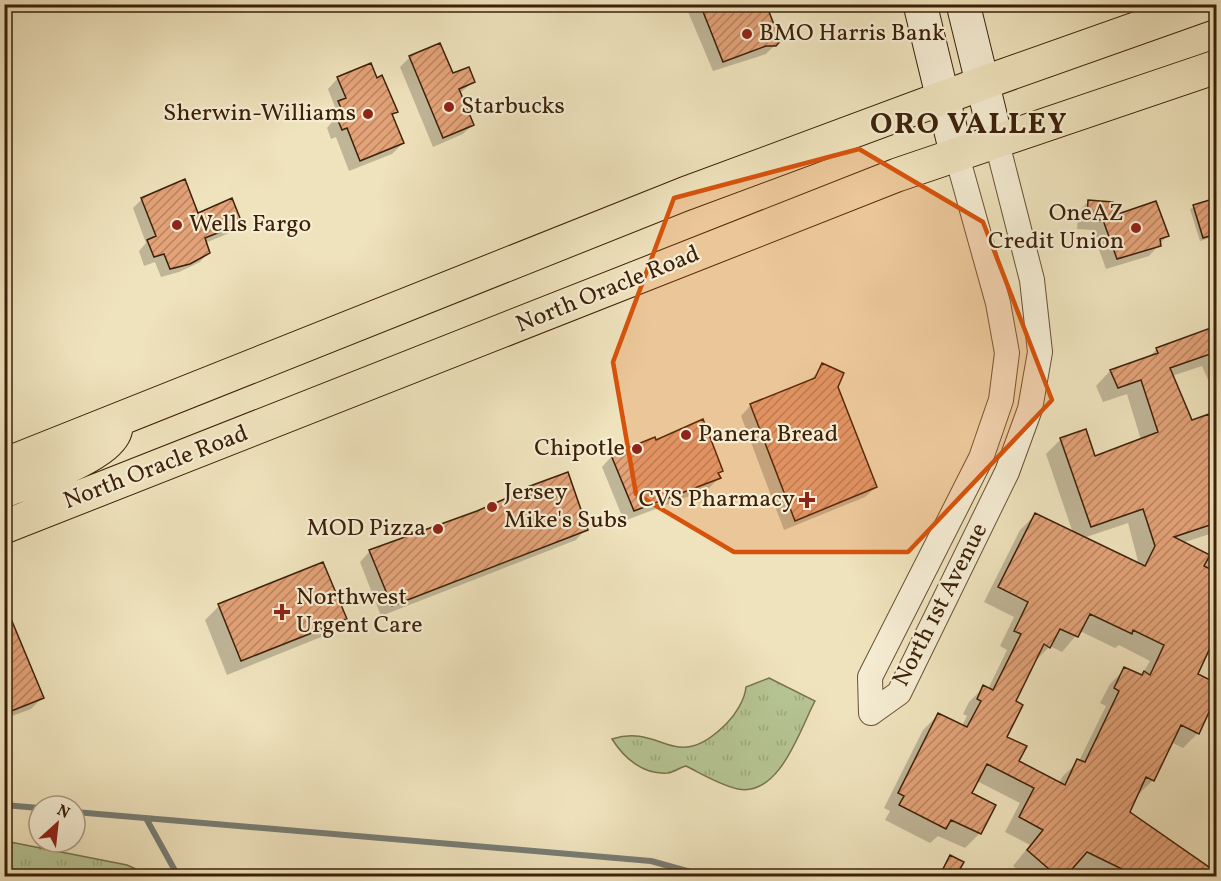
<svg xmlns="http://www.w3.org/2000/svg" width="1221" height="881" viewBox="0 0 1221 881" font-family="Vollkorn,serif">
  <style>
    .grass { fill: url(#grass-tufts); stroke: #79724e; stroke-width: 1.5 }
    .shadow { fill: #0003; fill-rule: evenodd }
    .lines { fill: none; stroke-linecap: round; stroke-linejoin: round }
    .stream { stroke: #787d74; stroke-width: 6 }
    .building { fill: url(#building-hatch); stroke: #3c2008; stroke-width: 1.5; fill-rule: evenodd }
    .street-casing { stroke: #695135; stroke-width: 26 }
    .secondary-casing { stroke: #3c2008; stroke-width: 35 }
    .highway-casing { stroke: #3c2008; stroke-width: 35 }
    .street { stroke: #f5edd4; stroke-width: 24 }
    .secondary { stroke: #f5edd4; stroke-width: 33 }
    .highway { stroke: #efe3bd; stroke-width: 33 }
    .marked { fill: #d7530c; fill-opacity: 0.2; stroke: #d7530c; stroke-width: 4.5; stroke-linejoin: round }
    .poi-dot { fill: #8f2418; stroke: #f5edd4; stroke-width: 2 }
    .labels { text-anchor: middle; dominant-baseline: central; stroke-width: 4.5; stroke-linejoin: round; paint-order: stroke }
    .poi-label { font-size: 24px; fill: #3c2008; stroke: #f5edd4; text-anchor: start }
    .street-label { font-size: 24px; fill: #3c2008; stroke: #f5edd4 }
    .district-label { font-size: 30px; font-weight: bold; letter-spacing: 1.5px; fill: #3c2008; stroke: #f5edd4 }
  </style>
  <defs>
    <pattern id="grass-tufts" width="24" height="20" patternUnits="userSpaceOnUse" patternTransform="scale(1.5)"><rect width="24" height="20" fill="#b6c493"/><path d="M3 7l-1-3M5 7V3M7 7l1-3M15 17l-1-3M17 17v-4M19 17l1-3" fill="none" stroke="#9da87d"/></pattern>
    <pattern id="building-hatch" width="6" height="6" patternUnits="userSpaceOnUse" patternTransform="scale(1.5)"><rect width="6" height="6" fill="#e3a278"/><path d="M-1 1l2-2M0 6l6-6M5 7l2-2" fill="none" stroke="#b98460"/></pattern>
  </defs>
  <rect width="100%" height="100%" fill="#efe3bd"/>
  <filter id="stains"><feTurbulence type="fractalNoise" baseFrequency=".00333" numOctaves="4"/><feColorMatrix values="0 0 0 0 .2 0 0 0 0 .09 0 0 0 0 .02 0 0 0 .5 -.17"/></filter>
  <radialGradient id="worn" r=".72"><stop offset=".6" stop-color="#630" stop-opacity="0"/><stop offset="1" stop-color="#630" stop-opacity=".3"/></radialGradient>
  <!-- grass -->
  <path class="grass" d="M769,678L815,701C800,729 780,797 738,789C720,785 702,774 686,766C680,767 675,772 668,773C643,775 624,758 612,739C663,723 675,776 727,723C736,714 745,699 746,687Z
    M5,841L127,865L151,876H5Z"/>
  <!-- shadow -->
  <path class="shadow" d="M689,4H765L777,43L766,54L713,71L686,7Z
    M410,57L473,82L460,93L473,124L463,134L433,147L400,67Z
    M338,78L396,112L391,116L403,143L392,154L349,171L336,137L331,139L327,128L332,122L328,113L335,107L328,89Z
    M142,199L197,215L241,223L232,232L205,243L209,252L200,262L179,272L161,277L155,262L144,266L139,251L146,243L133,208Z
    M1216,199V236L1200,241L1190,209Z
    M1089,201L1117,216L1167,236L1149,256L1106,269L1092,230L1077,229L1078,212Z
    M1216,328V398L1202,366L1172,376L1191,422L1216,413V532L1182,543L1216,560V632L1196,674L1216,684V693L1198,733L1183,748L1171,742L1153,780L1138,795L1128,812L1216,876H1092L1072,867L1064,876H1025L1013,866L1030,845L1005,832L1020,803L977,781L970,794L980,833L965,848L938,836L930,843L885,820L890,811L884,808L923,730L938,715L962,726L967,716L963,714L969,702L984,687L988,689L1007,650L1000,646L1014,617L984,602L1020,530L1035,515L1073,533L1046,454L1061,439L1094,458L1141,440L1127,394L1103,402L1096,386L1110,371L1148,358L1157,349ZM1128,523L1139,565L1083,538ZM1080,631L1115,648L1119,645L1150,661L1141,676L1125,669L1110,684L1100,703L1106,706L1079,761L1063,776L1059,783L1018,761L1005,737L1014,702L1034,662L1050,646L1062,652Z
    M823,365L837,387L876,487L865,497L784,530L741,416L751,405L809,382Z
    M612,456L721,471L717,474L719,478L708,489L624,521L602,467Z
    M523,490L586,529L576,540L381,616L360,562L370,551L478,512L518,495Z
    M219,606L345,619L331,633L227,675L205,620Z
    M4,630L42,698L31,709L4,719Z
    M948,860L962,863L954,876L941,873Z"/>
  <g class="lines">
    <!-- stream -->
    <path class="stream" d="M4,805L39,808
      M75,812L651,861L705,876
      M147,820L178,876"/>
  </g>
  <!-- building -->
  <path class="building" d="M700,4H766L773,22L781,29L782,39L776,46H766L723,62Z
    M440,43L453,73L469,67L475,82L459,89L474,125L443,138L409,56Z
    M371,63L377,78L382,75L398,112L392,114L404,143L360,161L347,128L342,130L336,116L343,113L338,101L346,98L337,77Z
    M185,179L198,213L232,198L242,223L205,238L210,253L190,264L170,269L164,254L154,257L147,240L156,236L141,198Z
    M1216,198V234L1203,238L1193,205Z
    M1088,200L1113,202L1118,214L1156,201L1169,236L1160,239L1161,246L1117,259L1103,220L1087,219Z
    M1216,326V352L1170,368L1192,420L1209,414L1216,436V523L1174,537L1210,555L1204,566L1216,572V635L1198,674L1216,683V697L1199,734L1181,725L1154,781L1146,777L1130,812L1216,872V876H1116L1122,869L1087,852L1066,876H1057L1027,850L1043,830L1019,817L1034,788L987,764L972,793L996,805L981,834L951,820L946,829L899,805L904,796L898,793L938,713L967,727L981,701L977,699L983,685L993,690L1021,634L1014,631L1028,602L998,587L1035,513L1145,566L1155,546L1143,509L1091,527L1060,438L1086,429L1095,456L1158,432L1141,380L1118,388L1110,370L1158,353L1156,348ZM1090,614L1132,634L1133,630L1164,645L1150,675L1144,671L1142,675L1124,667L1114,688L1119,691L1085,762L1077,759L1065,785L1019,761L1027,746L1007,737L1023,705L1016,701L1044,644L1050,648L1060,629L1078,637Z
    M822,363L844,373L838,387L877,487L795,521L750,404L815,378Z
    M703,419L723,471L718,473L721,478L634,511L611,455L655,437L656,440Z
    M568,472L588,530L392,606L369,550L477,511L523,491L522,489Z
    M323,562L347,619L241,661L218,604Z
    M4,602L44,698L4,714Z
    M950,855L964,862L956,876L943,869Z"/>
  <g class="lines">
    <!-- street casing -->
    <g class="street-casing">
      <path id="street" d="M871,713L899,693L1007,472L1030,409L1040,352L1032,280L997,143
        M871,713L870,677L981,458L1001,400L1007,353L998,303L957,156"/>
    </g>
    <!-- secondary casing -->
    <g class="secondary-casing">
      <path id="secondary" d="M920,4L957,156
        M963,4L997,143"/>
    </g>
    <!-- highway casing -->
    <g class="highway-casing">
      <path id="highway" d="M4,465L684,194L983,83L1206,4
        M4,491C28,482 115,455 116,427
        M4,527L897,175L1216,67"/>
    </g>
    <!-- street -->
    <use href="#street" class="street"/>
    <!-- secondary -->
    <use href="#secondary" class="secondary"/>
    <!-- highway -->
    <use href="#highway" class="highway"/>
  </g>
  <!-- marked area -->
  <path class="marked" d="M859,149L983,222L1052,400L908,552H734L636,494L613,362L674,198Z"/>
  <!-- markers -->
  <g class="poi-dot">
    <circle cx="747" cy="34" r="6"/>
    <circle cx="449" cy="107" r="6"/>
    <circle cx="368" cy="114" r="6"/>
    <circle cx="177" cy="225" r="6"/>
    <circle cx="1136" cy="228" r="6"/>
    <circle cx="686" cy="435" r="6"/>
    <circle cx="637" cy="449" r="6"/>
    <path d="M804 491h6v6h6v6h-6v6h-6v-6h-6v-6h6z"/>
    <circle cx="492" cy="507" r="6"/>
    <circle cx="438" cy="529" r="6"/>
    <path d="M279 603h6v6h6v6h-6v6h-6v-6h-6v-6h6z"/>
  </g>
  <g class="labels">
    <!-- poi labels -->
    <g class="poi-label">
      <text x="759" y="34">BMO Harris Bank</text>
      <text x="461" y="107">Starbucks</text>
      <text x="356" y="114" text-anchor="end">Sherwin-Williams</text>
      <text x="1124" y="214" text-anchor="end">OneAZ<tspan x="1124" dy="28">Credit Union</tspan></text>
      <text x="189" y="225">Wells Fargo</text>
      <text x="698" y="435">Panera Bread</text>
      <text x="625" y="449" text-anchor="end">Chipotle</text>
      <text x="504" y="493">Jersey<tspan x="504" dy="28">Mike's Subs</tspan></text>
      <text x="795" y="500" text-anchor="end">CVS Pharmacy</text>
      <text x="426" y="529" text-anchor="end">MOD Pizza</text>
      <text x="296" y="598">Northwest<tspan x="296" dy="28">Urgent Care</tspan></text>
    </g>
    <!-- street labels -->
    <g class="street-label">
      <text transform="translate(608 290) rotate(-22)">North Oracle Road</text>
      <text transform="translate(156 468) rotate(-21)">North Oracle Road</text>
      <text transform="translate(941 605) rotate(-63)">North 1st Avenue</text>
    </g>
    <!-- district labels -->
    <g class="district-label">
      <text x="969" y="125">ORO VALLEY</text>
    </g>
  </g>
  <!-- margin -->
  <rect width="1221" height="881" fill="none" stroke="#efe3bd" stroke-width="24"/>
  <rect x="6" y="6" width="1209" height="869" fill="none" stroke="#3c2008" stroke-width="3"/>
  <rect x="12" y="12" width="1197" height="857" fill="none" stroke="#3c2008" stroke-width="1.5"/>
  <!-- north arrow -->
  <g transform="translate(57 824) rotate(27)"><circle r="28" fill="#f5edd4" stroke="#ab9b82" stroke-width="1.5"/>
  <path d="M0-4.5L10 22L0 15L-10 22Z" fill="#8f2418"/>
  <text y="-9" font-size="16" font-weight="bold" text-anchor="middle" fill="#3c2008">N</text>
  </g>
  <rect width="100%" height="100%" filter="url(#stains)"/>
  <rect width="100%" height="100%" fill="url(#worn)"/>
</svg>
